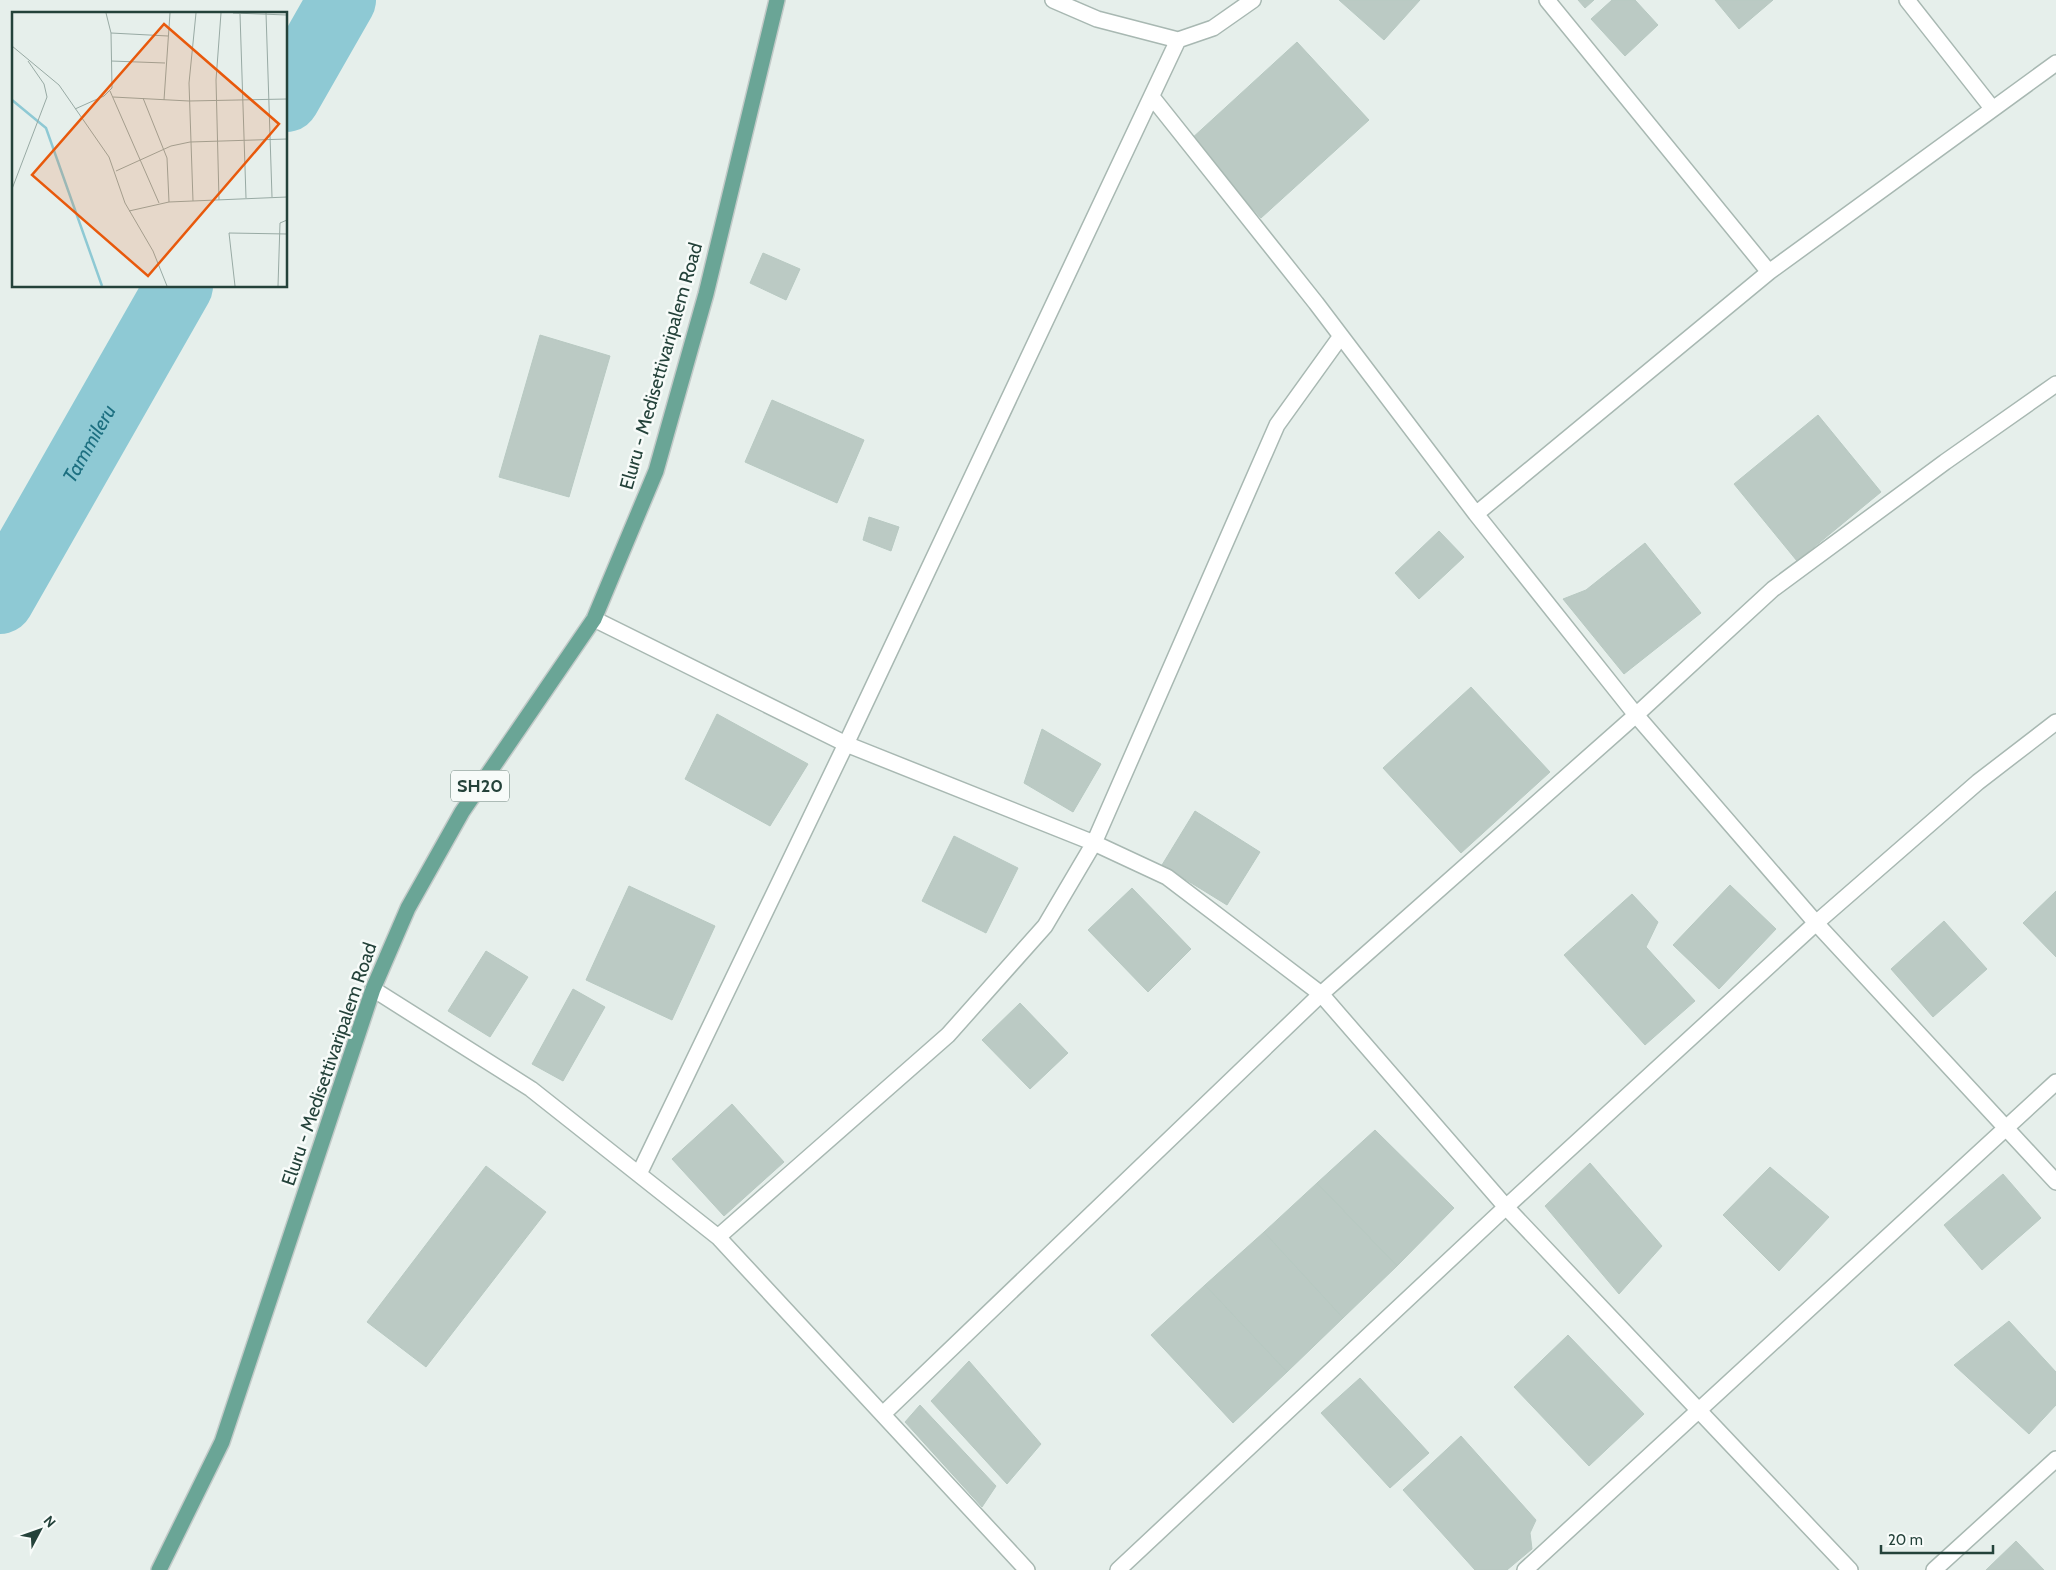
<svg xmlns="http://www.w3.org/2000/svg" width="2056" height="1570" viewBox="0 0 2056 1570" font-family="Cabin,sans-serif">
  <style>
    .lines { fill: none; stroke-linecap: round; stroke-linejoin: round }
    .river { stroke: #8ec9d4; stroke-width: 68 }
    .building { fill: #bbcac4; stroke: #b8c9c2 }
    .street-casing { stroke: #a8b8b2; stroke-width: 18 }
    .primary-casing { stroke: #c2cac8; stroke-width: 18 }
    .street { stroke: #fff; stroke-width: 15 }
    .primary { stroke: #6aa596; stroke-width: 15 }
    .labels { text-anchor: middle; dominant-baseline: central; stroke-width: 5; stroke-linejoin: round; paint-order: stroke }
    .shield { fill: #f7fbf9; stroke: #637a73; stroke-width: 1 }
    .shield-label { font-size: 18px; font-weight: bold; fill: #24423a }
    .street-label { font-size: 19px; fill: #24423a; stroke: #f7fbf9 }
    .water-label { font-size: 20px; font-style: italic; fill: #1c6f80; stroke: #f7fbf9 }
    .inset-river { fill: none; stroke: #8ec9d4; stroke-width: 2.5 }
    .inset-road { fill: none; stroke: #98aaa4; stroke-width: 1 }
    .view { fill: #e8590c; fill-opacity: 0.15; stroke: #e8590c; stroke-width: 2.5 }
    .inset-edge { fill: none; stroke: #24423a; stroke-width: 2.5 }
  </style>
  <rect width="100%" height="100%" fill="#e6efeb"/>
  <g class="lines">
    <!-- river -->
    <g class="river">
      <path d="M286,98L342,0"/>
      <path id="s1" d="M0,600L179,286"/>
    </g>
  </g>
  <!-- building -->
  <path class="building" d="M1339,0H1420L1384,40Z
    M1578,0H1594L1585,8Z
    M1612,0H1635L1658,25L1625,56L1591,19Z
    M1715,0H1773L1739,29Z
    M1297,42L1369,120L1261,218L1190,140Z
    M763,253L800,269L786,300L750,283Z
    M540,335L610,356L569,497L499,477Z
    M772,400L864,440L837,503L745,462Z
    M1818,415L1881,492L1797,561L1734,484Z
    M869,517L899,527L891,551L863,540Z
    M1439,531L1464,557L1419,599L1395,573Z
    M1645,543L1701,613L1624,674L1563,599L1586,590Z
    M1471,687L1550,772L1461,853L1383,768Z
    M717,714L808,764L770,826L685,779Z
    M1042,729L1101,764L1073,812L1024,783Z
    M1195,811L1260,852L1227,905L1162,865Z
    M954,836L1018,868L986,933L922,901Z
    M1730,885L1776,929L1719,989L1673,945Z
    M629,886L715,926L672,1020L586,980Z
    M1132,888L1191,949L1148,992L1088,930Z
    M2056,891V957L2023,923Z
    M1632,894L1658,922L1646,947L1695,1001L1645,1045L1564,955Z
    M1944,921L1987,969L1933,1017L1891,969Z
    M486,951L528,977L490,1037L448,1011Z
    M573,989L605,1007L563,1081L532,1064Z
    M1020,1003L1068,1053L1030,1089L982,1040Z
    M732,1104L784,1162L724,1216L672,1159Z
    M1375,1130L1454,1208L1397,1266L1317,1183Z
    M1590,1163L1662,1246L1619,1294L1545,1206Z
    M486,1166L546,1212L426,1367L367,1322Z
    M1770,1167L1829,1217L1779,1271L1723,1215Z
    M2003,1174L2041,1218L1982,1270L1944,1225Z
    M1317,1183L1397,1266L1343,1318L1264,1232Z
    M1264,1232L1343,1318L1287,1372L1205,1285Z
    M1205,1285L1287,1372L1233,1423L1151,1335Z
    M2009,1321L2056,1372V1405L2029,1434L1954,1365Z
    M1568,1335L1644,1414L1589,1466L1514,1387Z
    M969,1361L1041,1444L1007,1484L931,1401Z
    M1360,1378L1429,1453L1390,1488L1321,1413Z
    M920,1405L996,1486L982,1507L905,1422Z
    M1461,1436L1536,1520L1530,1533L1532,1549L1507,1570H1475L1403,1490Z
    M2016,1541L2044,1570H1986Z"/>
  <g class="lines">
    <!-- street casing -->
    <g class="street-casing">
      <path id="street" d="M1053,0L1097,19L1178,40L1213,28L1253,0
        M1547,0L1769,272
        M1907,0L1992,108
        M1152,97L1316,303L1476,514L1636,715L1816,923L2056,1182
        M1476,514L1769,272L2056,63
        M594,619L846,744L1094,843L1167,877L1321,994L1506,1207L1850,1570
        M373,989L531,1089L718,1237L1027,1570
        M639,1174L846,744L1178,40
        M718,1237L948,1035L1045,926L1094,843L1277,425L1341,336
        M883,1414L1321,994L1636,715L1773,589L1945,462L2056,384
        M1118,1570L1506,1207L1816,923L1978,782L2056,722
        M1525,1570L2056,1082
        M1934,1570L2056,1459"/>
    </g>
    <!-- primary casing -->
    <g class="primary-casing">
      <path id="primary" d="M159,1570L222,1442L373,989L408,908L462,812L594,619L656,471L706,294L777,0"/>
    </g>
    <!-- street -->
    <use href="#street" class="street"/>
    <!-- primary -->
    <use href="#primary" class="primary"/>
  </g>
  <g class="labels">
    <!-- shield labels -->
    <rect class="shield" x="451" y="770.5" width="58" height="31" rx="4"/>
    <g class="shield-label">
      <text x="480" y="786">SH20</text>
    </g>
    <!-- street labels -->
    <g class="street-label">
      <text transform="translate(661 366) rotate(-74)">Eluru - Medisettivaripalem Road</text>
      <text transform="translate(329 1064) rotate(-71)">Eluru - Medisettivaripalem Road</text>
    </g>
    <!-- water labels -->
    <g class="water-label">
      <text stroke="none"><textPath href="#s1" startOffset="180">Tammileru</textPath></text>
    </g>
  </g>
  <!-- overview -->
  <g transform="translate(12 12)">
    <rect width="275" height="275" fill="#e6efeb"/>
    <path class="inset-river" d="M0,88L34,116L90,274"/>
    <path class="inset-road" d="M221,1L275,3M254,1L260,185M228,2L234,186M99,21L156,24M0,34L47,73L97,145L113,191L141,239L155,274M99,49L153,51M98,79L147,191M101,85L177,89L275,87M131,86L155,146L157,190M152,88L158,1M63,97L92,84L100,76L99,21L94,1M104,159L159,134L178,130L275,127M0,177L35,85L32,72L16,49M207,188L204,68L209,1M181,189L177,71L184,1M117,199L157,190L275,185M223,274L217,221L275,222M266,274L268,211L275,208"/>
    <path class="view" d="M152,12L267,112L136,264L20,163Z"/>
    <rect width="275" height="275" class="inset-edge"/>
  </g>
  <!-- north arrow -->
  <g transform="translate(40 1530) rotate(49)" stroke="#f7fbf9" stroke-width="4" paint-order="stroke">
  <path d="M0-4L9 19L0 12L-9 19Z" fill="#24423a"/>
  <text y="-8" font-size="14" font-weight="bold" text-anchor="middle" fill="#24423a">N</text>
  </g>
  <!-- scale -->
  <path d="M1881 1545v8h112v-8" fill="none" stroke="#24423a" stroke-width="2.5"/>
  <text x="1888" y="1545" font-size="15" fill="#24423a" stroke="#f7fbf9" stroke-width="4" paint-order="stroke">20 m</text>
</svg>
